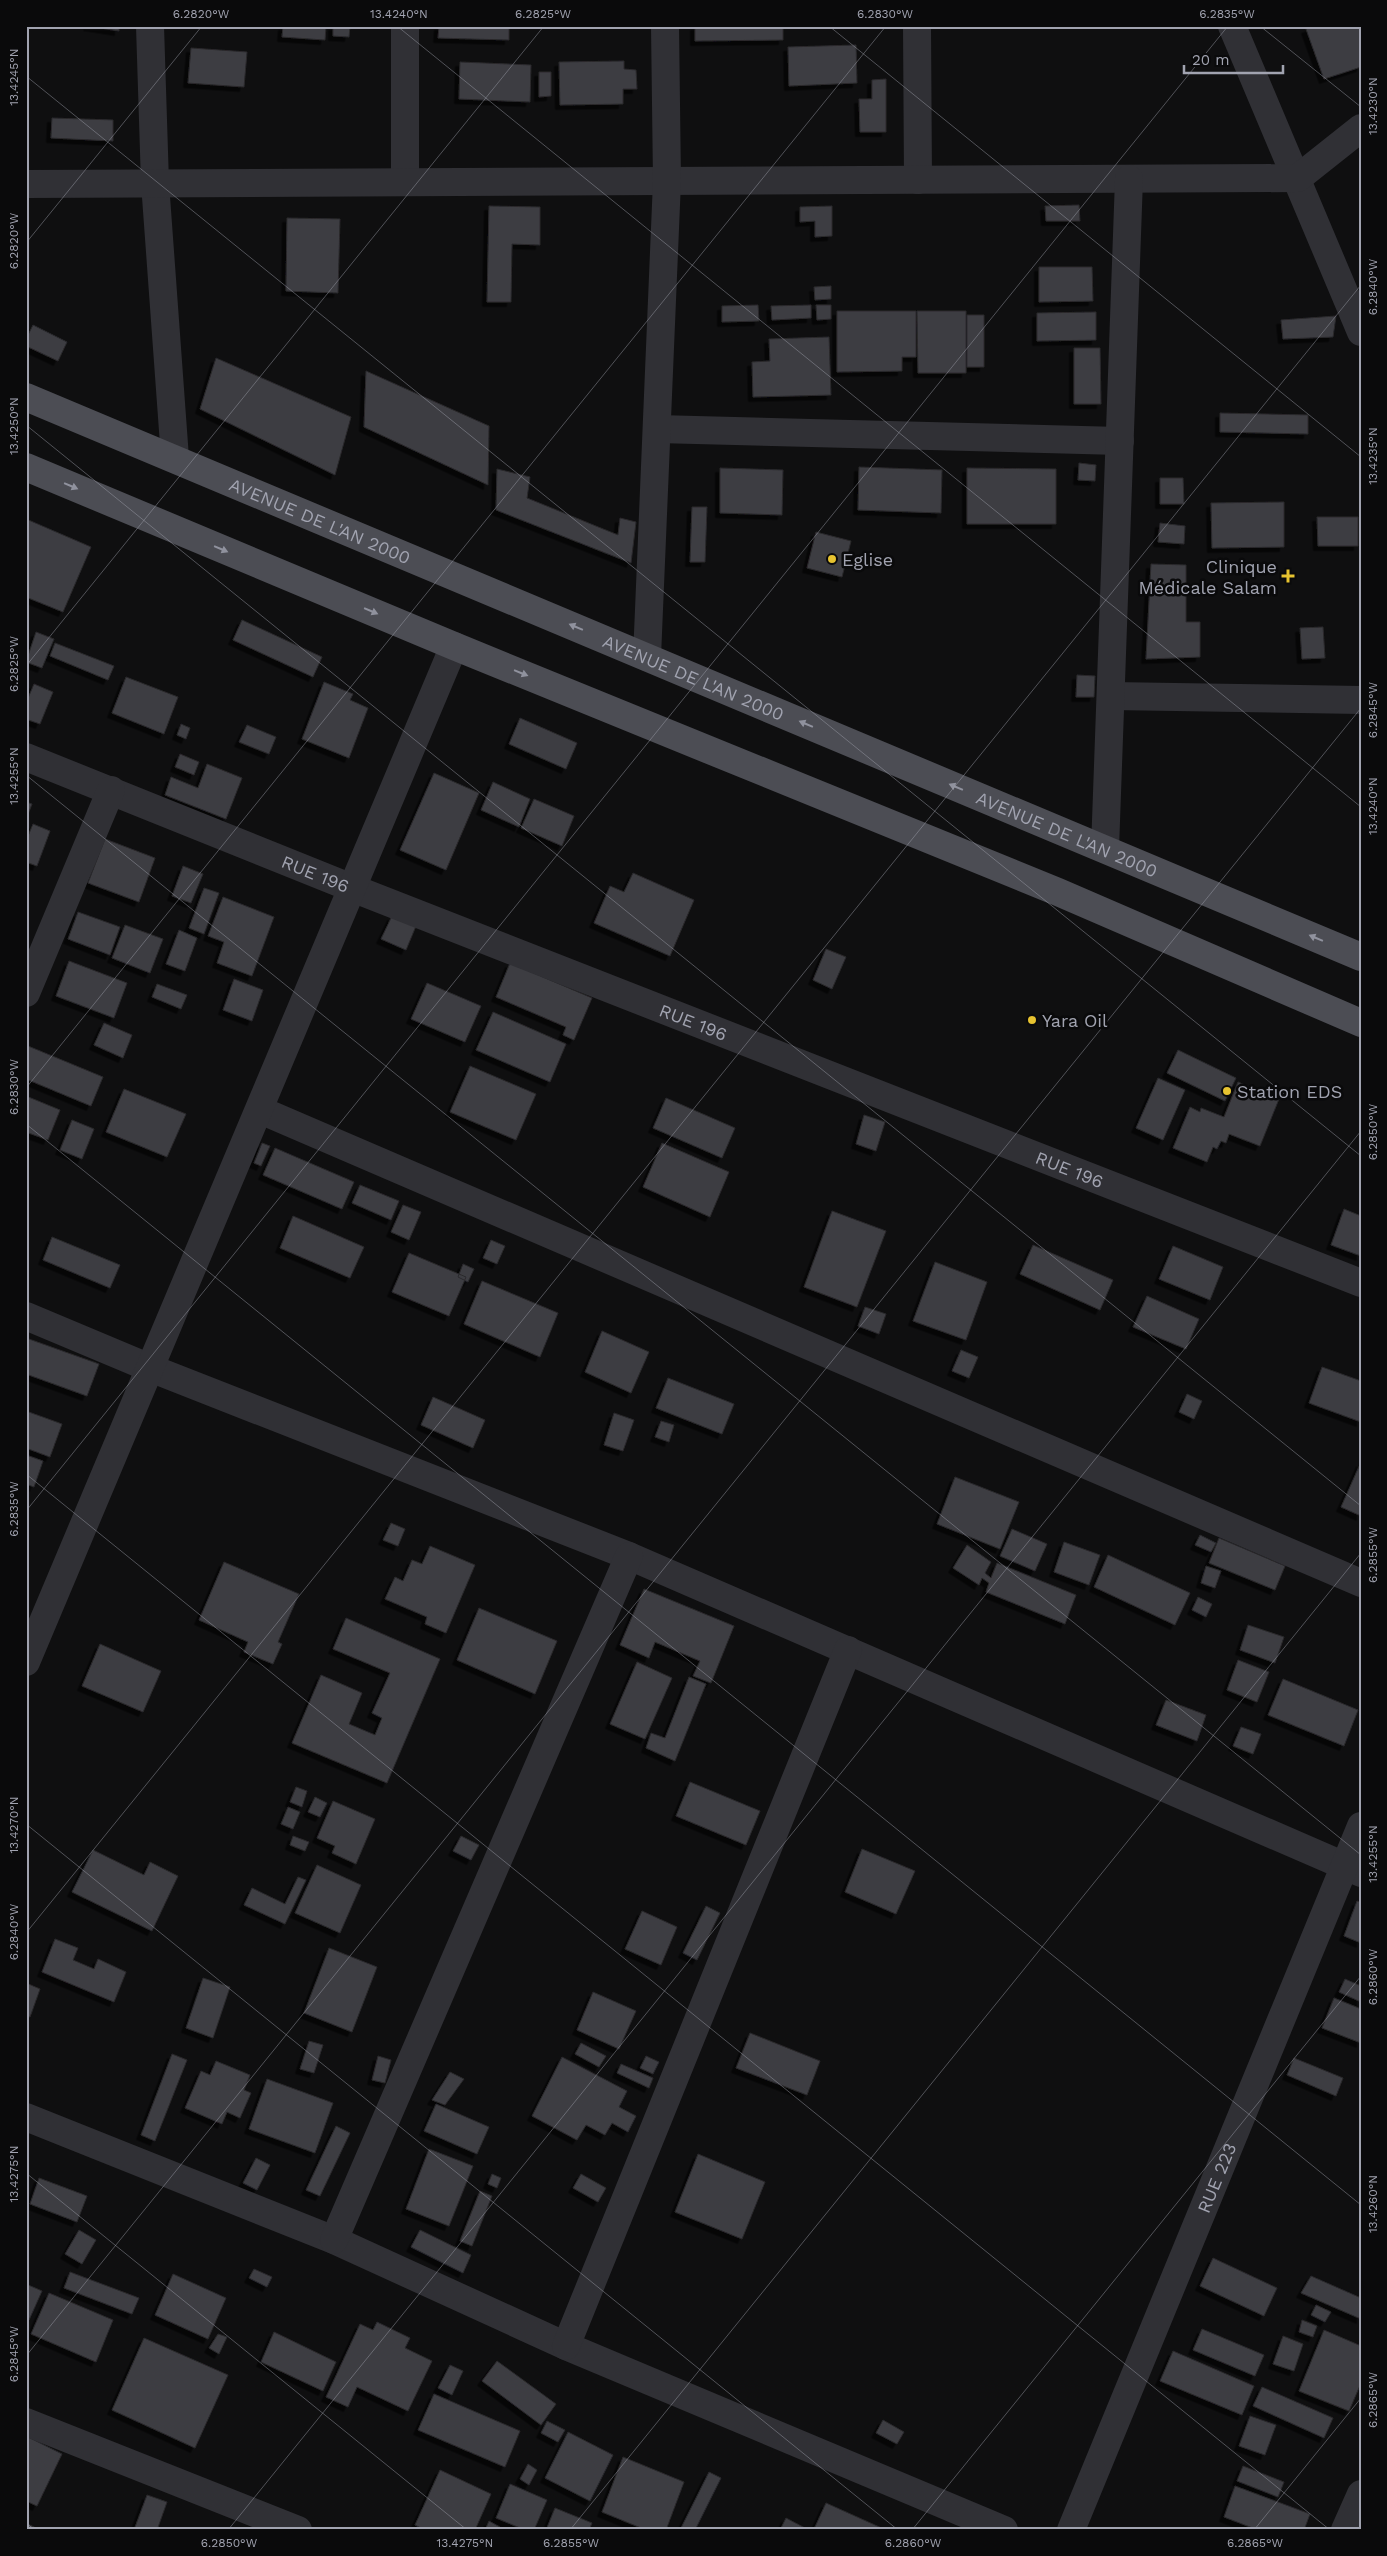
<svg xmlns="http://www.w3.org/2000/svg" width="1387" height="2556" viewBox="0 0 1387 2556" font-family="'Work Sans',sans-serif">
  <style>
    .building { fill: #3e3e43; stroke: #2a292c; filter: url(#shadow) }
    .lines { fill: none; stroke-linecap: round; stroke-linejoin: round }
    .minor { stroke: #303035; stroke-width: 28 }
    .primary { stroke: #4c4d54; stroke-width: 28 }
    .oneway { fill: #90929e }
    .ticks { fill: none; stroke: #a1a3b0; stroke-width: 1; stroke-opacity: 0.45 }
    .poi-dot { fill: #e7c330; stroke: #0a0a0b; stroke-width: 2 }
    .labels { text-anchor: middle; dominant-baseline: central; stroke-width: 5; stroke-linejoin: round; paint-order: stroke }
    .street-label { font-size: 18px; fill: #a1a3b0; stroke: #0a0a0b }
    .poi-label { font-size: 18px; fill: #a1a3b0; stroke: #0a0a0b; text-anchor: start }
    .neatline { fill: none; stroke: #a1a3b0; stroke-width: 2 }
    .ticks-label { font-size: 12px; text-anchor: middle; fill: #a1a3b0 }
  </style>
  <defs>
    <filter id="shadow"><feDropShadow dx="-4.5" dy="4.5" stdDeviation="0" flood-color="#0009"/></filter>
  </defs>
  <rect width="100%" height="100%" fill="#0f0f10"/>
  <!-- building -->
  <path class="building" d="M88,26H119V31Z
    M283,26H326L325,40L282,37Z
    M333,26H350L349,37L333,36Z
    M439,26H509V40L438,38Z
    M695,26H783V40L695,41Z
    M1315,26H1360L1361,67L1324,79L1306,29Z
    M856,45L857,83L789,86L788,47Z
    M191,48L247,52L244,87L188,83Z
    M624,61V69L636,70L637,89H623V104L560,105L559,62Z
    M460,62L531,65L530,102L459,99Z
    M539,72H551V96L539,97Z
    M886,79V132H860L859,99H872V80Z
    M52,118L113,120V141L51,138Z
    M1079,205L1080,221H1046L1045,206Z
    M489,206L540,207V245L512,244L511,302H487Z
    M832,206V236L815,237V221L800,222V207Z
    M287,218L340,219L338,293L286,291Z
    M1039,267H1092L1093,301L1039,302Z
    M831,286V299L815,300L814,287Z
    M758,305L759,321L722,322V306Z
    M811,305V318L772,320L771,306Z
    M816,305H831V319L817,320Z
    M837,311H916V357H902V371L837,372Z
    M917,311H966V373H918Z
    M1096,312V340L1037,341V313Z
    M967,315H984V367H967Z
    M1336,316L1333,337L1283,339L1281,320Z
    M33,325L67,342L58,361L26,346V339Z
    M829,337L831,395L753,397L752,362L770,361L769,339Z
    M1074,348H1100L1101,404H1074Z
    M216,358L351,417L335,475L200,409Z
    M366,371L489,426L488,485L364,427Z
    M1220,413L1308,415V434L1220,432Z
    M1079,463L1096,465L1095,481L1078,480Z
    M859,467L942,470L941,513L858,510Z
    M720,468L783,470L782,515L720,513Z
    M967,468L1056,469V524H967Z
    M497,469L530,477L527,498L618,535L620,518L636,522L631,563L496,510Z
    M1160,478H1183L1184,504H1160Z
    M1284,502V547L1212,548L1211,503Z
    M692,507H707L705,562H690Z
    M1317,517H1358V546H1318Z
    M26,519L91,547L63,612L26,597Z
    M1160,523L1185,526L1184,544L1158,542Z
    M816,532L851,541L842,577L807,568Z
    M1151,564L1186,565V622H1200V657L1146,659Z
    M242,620L322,657L313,677L233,640Z
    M1323,627L1325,658L1302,659L1300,628Z
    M36,632L54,639L42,668L26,662Z
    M55,643L114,666L108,680L50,656Z
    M1077,675L1095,676L1094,697H1076Z
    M126,677L178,697L164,734L112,713Z
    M324,682L353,694L350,700L368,708L349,758L302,739Z
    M34,684L53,692L40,724L26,719V703Z
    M520,718L577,743L566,769L509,744Z
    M181,724L190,728L186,739L177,735Z
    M247,725L276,737L269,754L239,742Z
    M180,754L199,762L194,775L175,767Z
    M207,764L242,778L226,819L165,795L171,777L198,788Z
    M434,773L479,793L446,870L400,850Z
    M493,782L530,799L519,827L481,810Z
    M534,799L574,816L562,846L521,828Z
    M26,802L32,804L26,819Z
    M33,824L50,831L37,866L26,862V841Z
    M105,839L155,858L139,902L88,883Z
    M183,866L203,874L191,903L172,896Z
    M633,873L694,900L670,956L594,923L610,886L624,892Z
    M204,888L219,893L204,934L189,928Z
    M223,897L274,917L252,976L217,963L224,942L208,936Z
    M78,912L120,927L110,955L68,939Z
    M392,916L416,926L406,950L381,939Z
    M125,925L163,939L150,973L112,958Z
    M179,930L197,938L185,971L166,964Z
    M826,949L846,957L832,989L813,980Z
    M69,961L127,983L114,1018L56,996Z
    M510,963L592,998L574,1040L563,1035L566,1027L496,997Z
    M234,979L263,990L252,1021L223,1010Z
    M427,983L481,1006L465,1042L411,1019Z
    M157,984L187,995L181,1009L152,997Z
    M493,1012L566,1044L550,1082L476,1050Z
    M104,1023L132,1035L123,1058L94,1045Z
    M28,1046L103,1077L91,1106L26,1079V1051Z
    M1178,1050L1236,1078L1225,1101L1167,1073Z
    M470,1066L536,1094L516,1140L450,1112Z
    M1158,1078L1185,1090L1163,1140L1136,1128Z
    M1238,1082L1279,1099L1260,1146L1229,1134L1226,1143L1221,1141L1217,1149L1213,1147L1207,1162L1173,1148L1190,1107L1200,1112L1201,1108L1224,1117Z
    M124,1089L186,1114L167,1157L106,1132Z
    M26,1096L60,1110L48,1140L26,1132Z
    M666,1098L735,1128L722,1158L653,1128Z
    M864,1115L885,1122L876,1151L856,1144Z
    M72,1120L94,1129L82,1159L60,1150Z
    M262,1143L270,1146L261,1166L254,1163Z
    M662,1143L729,1172L710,1217L643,1187Z
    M275,1148L354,1182L342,1209L263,1175Z
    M360,1185L399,1201L391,1220L352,1203Z
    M403,1205L421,1212L409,1240L391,1232Z
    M1344,1209L1361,1216V1256L1331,1245Z
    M832,1211L886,1231L857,1307L804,1287Z
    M293,1216L364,1247L350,1278L280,1248Z
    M52,1237L120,1265L110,1288L43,1260Z
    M491,1240L505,1246L497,1264L483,1258Z
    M1033,1245L1113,1280L1100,1310L1020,1274Z
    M1173,1246L1223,1267L1210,1300L1159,1279Z
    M409,1253L466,1277L449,1316L392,1292Z
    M935,1262L987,1282L966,1340L913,1321Z
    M463,1264L474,1269L468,1282L458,1277Z
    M482,1281L558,1313L540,1357L464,1324Z
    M1147,1296L1199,1319L1186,1349L1133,1327Z
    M865,1307L886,1314L879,1334L858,1326Z
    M602,1331L649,1352L631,1393L585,1372Z
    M26,1338L99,1364L87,1396L26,1374Z
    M961,1350L978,1357L969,1378L952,1371Z
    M1322,1367L1361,1381V1422L1309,1403Z
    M668,1378L734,1404L722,1434L656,1408Z
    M1187,1394L1202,1401L1194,1419L1179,1412Z
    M433,1397L485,1420L473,1448L421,1425Z
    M26,1411L62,1424L50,1457L26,1448Z
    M614,1413L634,1420L623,1451L604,1445Z
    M661,1421L674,1425L669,1442L655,1437Z
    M26,1455L43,1461L34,1487L26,1484Z
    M1361,1462V1516L1341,1507Z
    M955,1477L1019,1502L1000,1549L937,1524Z
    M391,1523L405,1529L398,1546L383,1540Z
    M1012,1529L1047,1544L1035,1571L1000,1556Z
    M1200,1535L1216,1543L1211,1552L1195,1545Z
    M1219,1538L1285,1566L1275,1590L1209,1563Z
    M1064,1542L1100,1555L1089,1585L1054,1572Z
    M967,1545L991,1562L985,1573L991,1578L997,1563L1076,1595L1065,1624L986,1592L989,1583L982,1578L979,1585L953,1568Z
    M430,1546L475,1565L446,1633L425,1624L427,1617L385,1599L395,1577L403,1581L412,1560L422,1564Z
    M1108,1555L1190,1593L1175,1625L1094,1587Z
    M224,1562L299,1594L278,1642L282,1644L273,1664L244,1652L248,1642L199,1620Z
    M1206,1566L1221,1571L1215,1588L1201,1583Z
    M644,1589L734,1626L711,1683L693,1676L700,1661L655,1642L649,1658L620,1645Z
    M1198,1597L1212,1604L1206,1617L1192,1610Z
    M479,1608L557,1641L535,1694L457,1660Z
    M346,1618L440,1659L387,1783L292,1743L321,1675L362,1693L349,1724L375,1735L382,1718L372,1713L390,1673L333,1649Z
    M1248,1625L1284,1637L1275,1663L1240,1650Z
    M100,1644L161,1671L143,1712L82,1686Z
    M1238,1660L1269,1672L1257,1702L1227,1690Z
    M637,1662L672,1678L645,1739L610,1724Z
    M689,1677L706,1684L675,1761L646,1748L651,1733L665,1738Z
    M1283,1679L1358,1710L1344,1746L1268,1715Z
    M1166,1700L1206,1715L1197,1741L1156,1725Z
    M1241,1727L1261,1734L1253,1754L1233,1746Z
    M690,1782L760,1811L746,1845L676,1816Z
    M296,1787L307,1791L302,1807L290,1802Z
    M315,1797L327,1803L320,1817L308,1812Z
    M333,1801L375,1819L356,1864L332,1853L335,1846L317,1838Z
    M288,1807L300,1812L293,1829L281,1824Z
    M293,1836L309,1842L305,1851L290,1845Z
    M461,1836L479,1845L471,1860L453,1851Z
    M862,1849L915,1871L896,1914L845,1892Z
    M93,1850L144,1875L150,1862L178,1876L152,1931L72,1892Z
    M317,1865L361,1885L340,1933L295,1913Z
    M298,1877L306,1880L285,1924L244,1905L252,1888L285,1904Z
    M1357,1901L1361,1902V1943L1344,1936Z
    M706,1906L720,1913L697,1960L683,1953Z
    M642,1911L677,1927L661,1965L625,1949Z
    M55,1939L78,1948L73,1960L94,1969L98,1959L126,1972L114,2002L42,1972Z
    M329,1948L377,1967L352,2032L304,2013Z
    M203,1978L230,1987L213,2038L186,2028Z
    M1345,1979L1361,1986V2002L1339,1992Z
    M26,1983L40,1989L30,2017L26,2016Z
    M593,1992L636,2011L619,2049L577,2030Z
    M1334,1998L1361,2009V2043L1322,2028Z
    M750,2033L820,2061L807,2095L736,2068Z
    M309,2041L323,2045L314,2073L300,2069Z
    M581,2043L606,2056L599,2067L575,2054Z
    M172,2054L187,2060L155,2141L141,2135Z
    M378,2056L391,2060L385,2083L372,2080Z
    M646,2056L659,2062L653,2074L640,2068Z
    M562,2057L627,2091L619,2107L636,2116L628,2132L612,2123L605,2135L586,2125L577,2140L532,2116Z
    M1294,2058L1343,2078L1336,2096L1287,2075Z
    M216,2061L250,2075L244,2090L251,2093L240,2118L227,2112L222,2124L185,2108L201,2071L210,2075Z
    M621,2064L653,2078L649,2088L617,2073Z
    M450,2072L464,2079L445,2105L432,2100Z
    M267,2079L333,2103L315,2153L249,2129Z
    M436,2104L489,2127L477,2154L424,2131Z
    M336,2126L350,2133L320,2196L306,2190Z
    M429,2149L473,2166L449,2226L406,2209Z
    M698,2154L765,2182L742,2239L675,2212Z
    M256,2158L270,2165L257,2190L243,2183Z
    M492,2174L501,2178L497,2188L488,2184Z
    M581,2174L606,2188L598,2202L573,2188Z
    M39,2178L87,2196L77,2222L30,2204Z
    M480,2191L492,2196L472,2246L460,2241Z
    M79,2230L96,2240L82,2264L65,2254Z
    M420,2230L471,2255L463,2273L411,2247Z
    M1213,2258L1277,2288L1264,2316L1200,2286Z
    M254,2269L272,2277L267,2287L249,2278Z
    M70,2272L139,2298L132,2314L64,2288Z
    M173,2274L226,2298L208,2339L155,2315Z
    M1311,2276L1361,2298V2319L1301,2293Z
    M26,2284L42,2291L29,2320L26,2319Z
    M49,2293L113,2320L96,2362L31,2334Z
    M1316,2305L1331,2312L1325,2322L1311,2315Z
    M1302,2320L1317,2326L1313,2337L1299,2332Z
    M377,2322L410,2338L405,2348L432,2361L408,2411L357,2387L348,2407L326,2397L360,2324L373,2330Z
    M1202,2329L1264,2355L1255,2376L1193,2350Z
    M1324,2330L1361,2346V2383L1349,2411L1299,2391Z
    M274,2332L336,2362L323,2391L261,2362Z
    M218,2334L227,2337L219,2354L209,2348Z
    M1283,2336L1303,2344L1294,2371L1273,2364Z
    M144,2338L228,2375L195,2448L112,2410Z
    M1173,2351L1254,2386L1242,2415L1160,2381Z
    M497,2361L556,2404L541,2425L482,2381Z
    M450,2365L463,2371L452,2395L438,2388Z
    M1262,2387L1333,2418L1324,2438L1253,2406Z
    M434,2394L520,2431L505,2467L418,2430Z
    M1250,2416L1276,2425L1265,2455L1239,2446Z
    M883,2420L904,2432L897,2444L876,2433Z
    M547,2421L565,2430L558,2442L541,2433Z
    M568,2432L613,2455L590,2501L545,2478Z
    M26,2436L62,2454L37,2506L26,2501Z
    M623,2457L684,2482L666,2530H646L602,2512Z
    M528,2464L537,2470L529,2485L520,2479Z
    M1243,2466L1284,2482L1278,2497L1237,2481Z
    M440,2470L491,2494L475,2530H425L415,2525Z
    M709,2472L721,2478L695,2530H680Z
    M510,2484L547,2500L534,2530H525L496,2518Z
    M1235,2486L1310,2514L1304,2530H1258L1224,2517Z
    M147,2495L167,2502L157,2530H134Z
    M826,2503L886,2530H822L815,2527Z
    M555,2508L592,2523L589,2530H546Z
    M786,2518L805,2528L804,2530H780Z
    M489,2521L505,2530H485Z
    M26,2523L40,2530H26Z"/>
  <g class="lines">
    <!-- minor -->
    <g class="minor">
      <path d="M150,26L155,183L175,458"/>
      <path d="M405,26V182"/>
      <path d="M917,26L918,180"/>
      <path d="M1232,26L1361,332"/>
      <path d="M26,184L1298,178L1361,128"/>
      <path d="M657,429L1120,441"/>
      <path d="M647,657L667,181L665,26"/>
      <path d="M1111,696L1361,700"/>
      <path id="s1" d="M26,757L352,888L1361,1283"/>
      <path d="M1105,849L1129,179"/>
      <path d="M26,993L111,790"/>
      <path d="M260,1110L1361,1583"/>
      <path d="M26,1316L150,1368L629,1556L1361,1873"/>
      <path d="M26,1662L454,646"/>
      <path d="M26,2117L334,2240L566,2346L1004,2530"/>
      <path d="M334,2240L629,1556"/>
      <path d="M566,2346L848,1650"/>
      <path d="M26,2422L298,2530"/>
      <path id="s2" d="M1071,2530L1361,1826"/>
      <path d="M1345,2530L1361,2494"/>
    </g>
    <!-- primary -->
    <g class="primary">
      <path id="s3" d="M26,397L1361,957"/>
      <path d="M26,467L454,646L1058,892L1361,1023"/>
    </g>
  </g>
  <!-- one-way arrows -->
  <defs><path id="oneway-solid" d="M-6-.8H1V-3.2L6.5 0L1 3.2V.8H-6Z" transform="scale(1.25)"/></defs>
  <g class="oneway">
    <use href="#oneway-solid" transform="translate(71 486) rotate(23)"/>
    <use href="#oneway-solid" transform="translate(221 549) rotate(23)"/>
    <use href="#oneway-solid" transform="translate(371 611) rotate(23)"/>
    <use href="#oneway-solid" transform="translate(576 627) rotate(-157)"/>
    <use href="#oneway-solid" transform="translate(521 673) rotate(22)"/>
    <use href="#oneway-solid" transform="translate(806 724) rotate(-157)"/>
    <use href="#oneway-solid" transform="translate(956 787) rotate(-157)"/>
    <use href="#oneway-solid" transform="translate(1316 938) rotate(-157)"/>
  </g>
  <!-- ticks -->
  <path class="ticks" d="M397,26L1361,807M829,26L1361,457M1260,26L1361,107M26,76L1361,1156M26,243L202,26M26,425L1361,1506M26,666L544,26M26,775L1361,1855M26,1088L886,26M26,1124L1361,2205M26,1474L1330,2530M26,1511L1228,26M26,1824L898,2530M26,1933L1361,285M26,2173L467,2530M26,2356L1361,708M26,2523L35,2530M228,2530L1361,1131M570,2530L1361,1553M912,2530L1361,1976M1254,2530L1361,2398"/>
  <!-- markers -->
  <g class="poi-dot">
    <circle cx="832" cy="559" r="5"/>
    <path d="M1285.5 568.5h5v5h5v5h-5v5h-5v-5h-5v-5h5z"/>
    <circle cx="1032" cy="1020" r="5"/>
    <circle cx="1227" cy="1091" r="5"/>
  </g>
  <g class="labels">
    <!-- street labels -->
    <g class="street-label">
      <text stroke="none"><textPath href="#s3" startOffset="319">AVENUE DE L'AN 2000</textPath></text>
      <text stroke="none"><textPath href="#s3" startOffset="724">AVENUE DE L'AN 2000</textPath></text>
      <text stroke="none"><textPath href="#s3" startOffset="1129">AVENUE DE L'AN 2000</textPath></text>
      <text stroke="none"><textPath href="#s1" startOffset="312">RUE 196</textPath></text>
      <text stroke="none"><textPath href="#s1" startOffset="718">RUE 196</textPath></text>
      <text stroke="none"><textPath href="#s1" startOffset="1122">RUE 196</textPath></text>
      <text stroke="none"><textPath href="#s2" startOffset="381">RUE 223</textPath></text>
    </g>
    <!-- poi labels -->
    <g class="poi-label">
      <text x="842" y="559">Eglise</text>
      <text x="1277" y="566" text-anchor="end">Clinique<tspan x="1277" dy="21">Médicale Salam</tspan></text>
      <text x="1042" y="1020">Yara Oil</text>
      <text x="1237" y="1091">Station EDS</text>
    </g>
  </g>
  <!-- border -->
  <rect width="1387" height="2556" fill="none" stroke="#0a0a0b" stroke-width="55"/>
  <!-- scale -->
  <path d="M1184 65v8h99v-8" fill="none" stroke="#a1a3b0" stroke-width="2.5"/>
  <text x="1192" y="65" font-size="15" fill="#a1a3b0" stroke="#0a0a0b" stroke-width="4" paint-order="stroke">20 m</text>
  <rect x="28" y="28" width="1332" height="2500" class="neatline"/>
  <g class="ticks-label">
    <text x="201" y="18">6.2820°W</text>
    <text x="399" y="18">13.4240°N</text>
    <text x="543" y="18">6.2825°W</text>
    <text x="885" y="18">6.2830°W</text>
    <text x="1227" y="18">6.2835°W</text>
    <text transform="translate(14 77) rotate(-90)" y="4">13.4245°N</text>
    <text transform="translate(1373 106) rotate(-90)" y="4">13.4230°N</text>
    <text transform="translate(14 241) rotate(-90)" y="4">6.2820°W</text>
    <text transform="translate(1373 287) rotate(-90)" y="4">6.2840°W</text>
    <text transform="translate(14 426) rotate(-90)" y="4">13.4250°N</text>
    <text transform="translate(1373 456) rotate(-90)" y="4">13.4235°N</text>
    <text transform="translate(14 664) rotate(-90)" y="4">6.2825°W</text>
    <text transform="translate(1373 710) rotate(-90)" y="4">6.2845°W</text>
    <text transform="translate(14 776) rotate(-90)" y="4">13.4255°N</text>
    <text transform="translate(1373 806) rotate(-90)" y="4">13.4240°N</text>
    <text transform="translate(14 1087) rotate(-90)" y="4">6.2830°W</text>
    <text transform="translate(1373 1132) rotate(-90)" y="4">6.2850°W</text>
    <text transform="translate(14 1509) rotate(-90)" y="4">6.2835°W</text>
    <text transform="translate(1373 1555) rotate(-90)" y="4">6.2855°W</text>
    <text transform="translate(14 1825) rotate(-90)" y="4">13.4270°N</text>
    <text transform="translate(1373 1854) rotate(-90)" y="4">13.4255°N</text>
    <text transform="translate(14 1932) rotate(-90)" y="4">6.2840°W</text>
    <text transform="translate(1373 1977) rotate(-90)" y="4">6.2860°W</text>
    <text transform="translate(14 2174) rotate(-90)" y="4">13.4275°N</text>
    <text transform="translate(1373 2204) rotate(-90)" y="4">13.4260°N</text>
    <text transform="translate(14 2354) rotate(-90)" y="4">6.2845°W</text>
    <text transform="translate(1373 2400) rotate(-90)" y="4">6.2865°W</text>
    <text x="229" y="2547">6.2850°W</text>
    <text x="465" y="2547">13.4275°N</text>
    <text x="571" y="2547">6.2855°W</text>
    <text x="913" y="2547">6.2860°W</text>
    <text x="1255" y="2547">6.2865°W</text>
  </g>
</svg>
